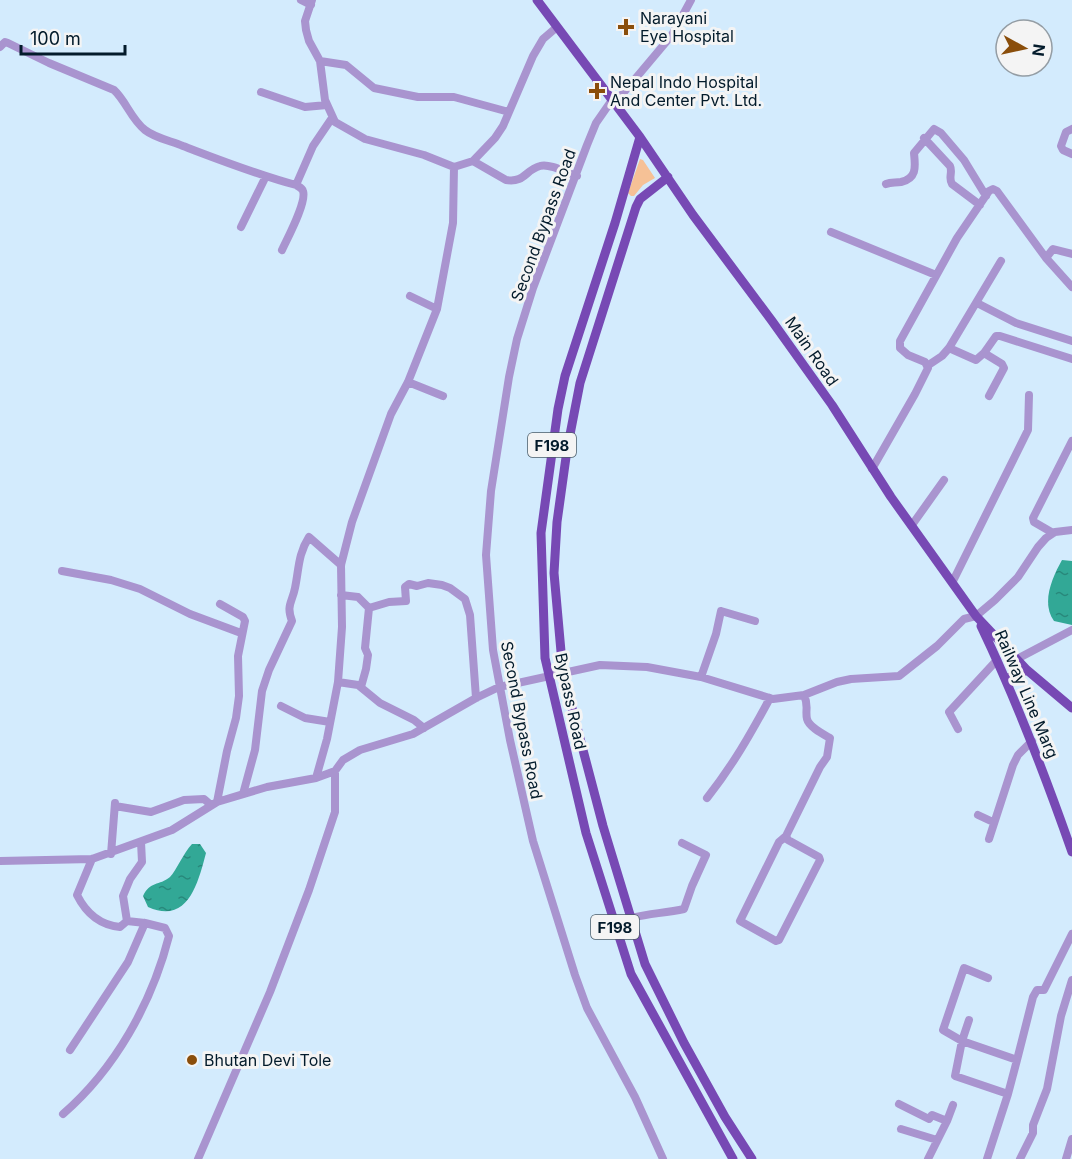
<svg xmlns="http://www.w3.org/2000/svg" width="1072" height="1159" viewBox="0 0 1072 1159" font-family="Inter,sans-serif">
  <style>
    .green { fill: #f6c196 }
    .water { fill: url(#water-ripples) }
    .lines { fill: none; stroke-linecap: round; stroke-linejoin: round }
    .minor { stroke: #a994cf; stroke-width: 8 }
    .major { stroke: #7749b4; stroke-width: 9 }
    .poi-dot { fill: #8a4e0b; stroke: #f4f4f4; stroke-width: 2 }
    .labels { text-anchor: middle; dominant-baseline: central; stroke-width: 6; stroke-linejoin: round; paint-order: stroke }
    .shield { fill: #f4f4f4; stroke: #4b5c67; stroke-width: 1.5 }
    .shield-label { font-size: 15px; font-weight: bold; fill: #031b2b }
    .poi-label { font-size: 16px; fill: #031b2b; stroke: #f4f4f4; text-anchor: start }
    .street-label { font-size: 16px; fill: #031b2b; stroke: #f4f4f4 }
  </style>
  <defs>
    <pattern id="water-ripples" width="26" height="14" patternUnits="userSpaceOnUse" patternTransform="scale(1.5)"><rect width="26" height="14" fill="#32a896"/><path d="M2 4q2-2 4 0t4 0M15 11q2-2 4 0t4 0" fill="none" stroke="#28887b"/></pattern>
  </defs>
  <rect width="100%" height="100%" fill="#d3ebfd"/>
  <!-- green -->
  <path class="green" d="M640,159L643,160L655,178L643,185L634,196H631L628,193Z"/>
  <!-- water -->
  <path class="water" d="M1062,560L1072,561V625L1054,621C1041,603 1052,578 1062,560Z
    M192,844H200L206,853C198,883 188,925 148,907L143,896C150,881 159,886 170,877C176,871 184,852 192,844Z"/>
  <g class="lines">
    <!-- minor -->
    <path class="minor" d="M301,0L311,5
      M312,0L305,21L306,30L309,41L320,61L325,100L335,122L365,139L424,155L454,167L473,161L495,138L503,126L533,56L543,39L557,27
      M0,47L5,42L8,43L49,63L114,90C126,101 131,119 145,130C155,138 171,141 183,146C220,160 258,175 296,185C299,187 302,188 303,191C307,202 287,239 282,250
      M320,61L346,65L374,88L418,97H454L509,112
      M261,92L305,107L327,105
      M612,100L596,123L587,145L533,288L517,339L509,377L491,491L486,555L493,650L510,740L533,841L575,975L587,1008L635,1097L663,1159
      M614,104L672,35L691,0
      M1072,129L1066,132L1061,146L1063,150L1072,154
      M924,138L950,166C953,172 948,178 952,184L980,205
      M473,161L506,180C525,183 525,170 540,166C550,163 567,173 577,176
      M886,184C891,182 895,183 901,182C918,178 915,165 914,153L934,129L941,133L964,160L986,196
      M296,185L313,146L332,118
      M241,227L266,176
      M831,232L936,275
      M1046,258L1053,249L1072,254
      M410,296L437,309
      M977,303L1016,323L1072,341
      M949,348L976,360L984,353L996,336H1000L1072,359
      M984,353L1002,364L1004,368L989,396
      M927,366L942,356L949,348L1001,261
      M408,382L443,396
      M872,469L915,394L928,368L925,362L908,355L900,348V341L957,238L989,191L993,189L997,191L1046,258L1072,287
      M912,525L944,480
      M1053,533L1034,522L1033,518L1072,441
      M62,571L111,580L140,589L190,614L241,633
      M953,581L1028,430L1029,395
      M341,595L358,597L369,608L365,648L368,655L366,669L361,687
      M369,608L389,602L406,601L405,587L409,584L417,586L428,583L442,585L450,588L465,599L470,615L476,698
      M1017,659L1072,630
      M701,677L716,634L721,611L755,621
      M338,682L358,685L380,703L414,720L424,728
      M281,706L305,718L330,722
      M958,729L949,712L997,660
      M316,778L327,739L338,682L342,627L341,565L352,522L391,414L408,382L437,309L453,223L454,167
      M243,794L255,750L262,691L269,670L292,621C286,605 292,603 295,588C299,569 298,554 309,537L341,565
      M707,798C733,765 750,735 770,698
      M217,802L227,751L236,718L239,696L238,656L245,621L243,617L220,604
      M115,806L151,812L184,800L204,799L211,805
      M978,815L993,822
      M786,836L779,842L740,921L776,941L779,940L820,860L819,857L788,840L786,836L820,767L827,757L830,738C823,734 809,727 807,719C805,710 809,706 804,695
      M989,839L1013,765L1018,755L1032,741
      M111,854L115,803
      M0,861L92,859L172,830L217,802L267,787L316,778L335,771
      M127,921L123,896L130,879L142,862L141,842
      M613,923C636,914 661,914 684,909L692,886L706,855L682,843
      M969,1020L962,1041L943,1030L964,968L988,978
      M70,1050L128,962L145,923
      M1008,1094L1017,1060
      M899,1104L929,1119L932,1115L947,1121L928,1159
      M63,1114C115,1069 152,1003 169,936L165,928L145,923L127,921L120,927C99,925 86,913 77,895L92,859
      M947,1121L953,1105
      M901,1129L937,1140
      M198,1159L270,992L309,890L335,812V771L343,760L360,750L413,734L476,698L499,687L600,665L647,667L701,677L773,699L804,695L837,682L851,679L899,676L937,646L964,619L976,616L995,600L1018,577L1038,547L1046,538L1055,532L1072,530
      M987,1159L1008,1094L955,1076L962,1041L1017,1060L1033,997L1037,990H1044L1072,934
      M1020,1159L1033,1133V1125L1047,1089L1061,1016L1072,980
      M1066,1159L1072,1139"/>
    <!-- major -->
    <path class="major" d="M537,0L640,137L693,215L772,321L832,405L891,497L976,616L1027,670L1072,708
      M640,137L615,223L565,376L558,409L541,533L545,658L586,833L631,974L733,1159
      M668,177L640,199L636,207L580,383L567,450L557,522L554,573L563,674L603,826L645,964L684,1043L725,1117L752,1159
      M981,626C1016,699 1045,775 1072,852
      M1006,679L1027,670"/>
  </g>
  <!-- markers -->
  <g class="poi-dot">
    <path d="M623 18h6v6h6v6h-6v6h-6v-6h-6v-6h6z"/>
    <path d="M594 82h6v6h6v6h-6v6h-6v-6h-6v-6h6z"/>
    <circle cx="192" cy="1060" r="6"/>
  </g>
  <g class="labels">
    <!-- shield labels -->
    <g class="shield">
      <rect x="528" y="433" width="48" height="24" rx="4.5"/>
      <rect x="591" y="915" width="48" height="24" rx="4.5"/>
    </g>
    <g class="shield-label">
      <text x="552" y="445">F198</text>
      <text x="615" y="927">F198</text>
    </g>
    <!-- poi labels -->
    <g class="poi-label">
      <text x="640" y="18">Narayani<tspan x="640" dy="18">Eye Hospital</tspan></text>
      <text x="610" y="82">Nepal Indo Hospital<tspan x="610" dy="18">And Center Pvt. Ltd.</tspan></text>
      <text x="204" y="1060">Bhutan Devi Tole</text>
    </g>
    <!-- street labels -->
    <g class="street-label">
      <text transform="translate(543 225) rotate(-70)">Second Bypass Road</text>
      <text transform="translate(812 351) rotate(55)">Main Road</text>
      <text transform="translate(1027 694) rotate(67)">Railway Line Marg</text>
      <text transform="translate(571 701) rotate(78)">Bypass Road</text>
      <text transform="translate(522 720) rotate(79)">Second Bypass Road</text>
    </g>
  </g>
  <!-- north arrow -->
  <g transform="translate(1024 48) rotate(98)"><circle r="28" fill="#f4f4f4" stroke="#949da4" stroke-width="1.5"/>
  <path d="M0-4.5L10 22L0 15L-10 22Z" fill="#8a4e0b"/>
  <text y="-9" font-size="16" font-weight="bold" text-anchor="middle" fill="#031b2b">N</text>
  </g>
  <!-- scale -->
  <path d="M21 45v9h104v-9" fill="none" stroke="#031b2b" stroke-width="3"/>
  <text x="30" y="45" font-size="18" fill="#031b2b" stroke="#f4f4f4" stroke-width="4.5" paint-order="stroke">100 m</text>
</svg>
